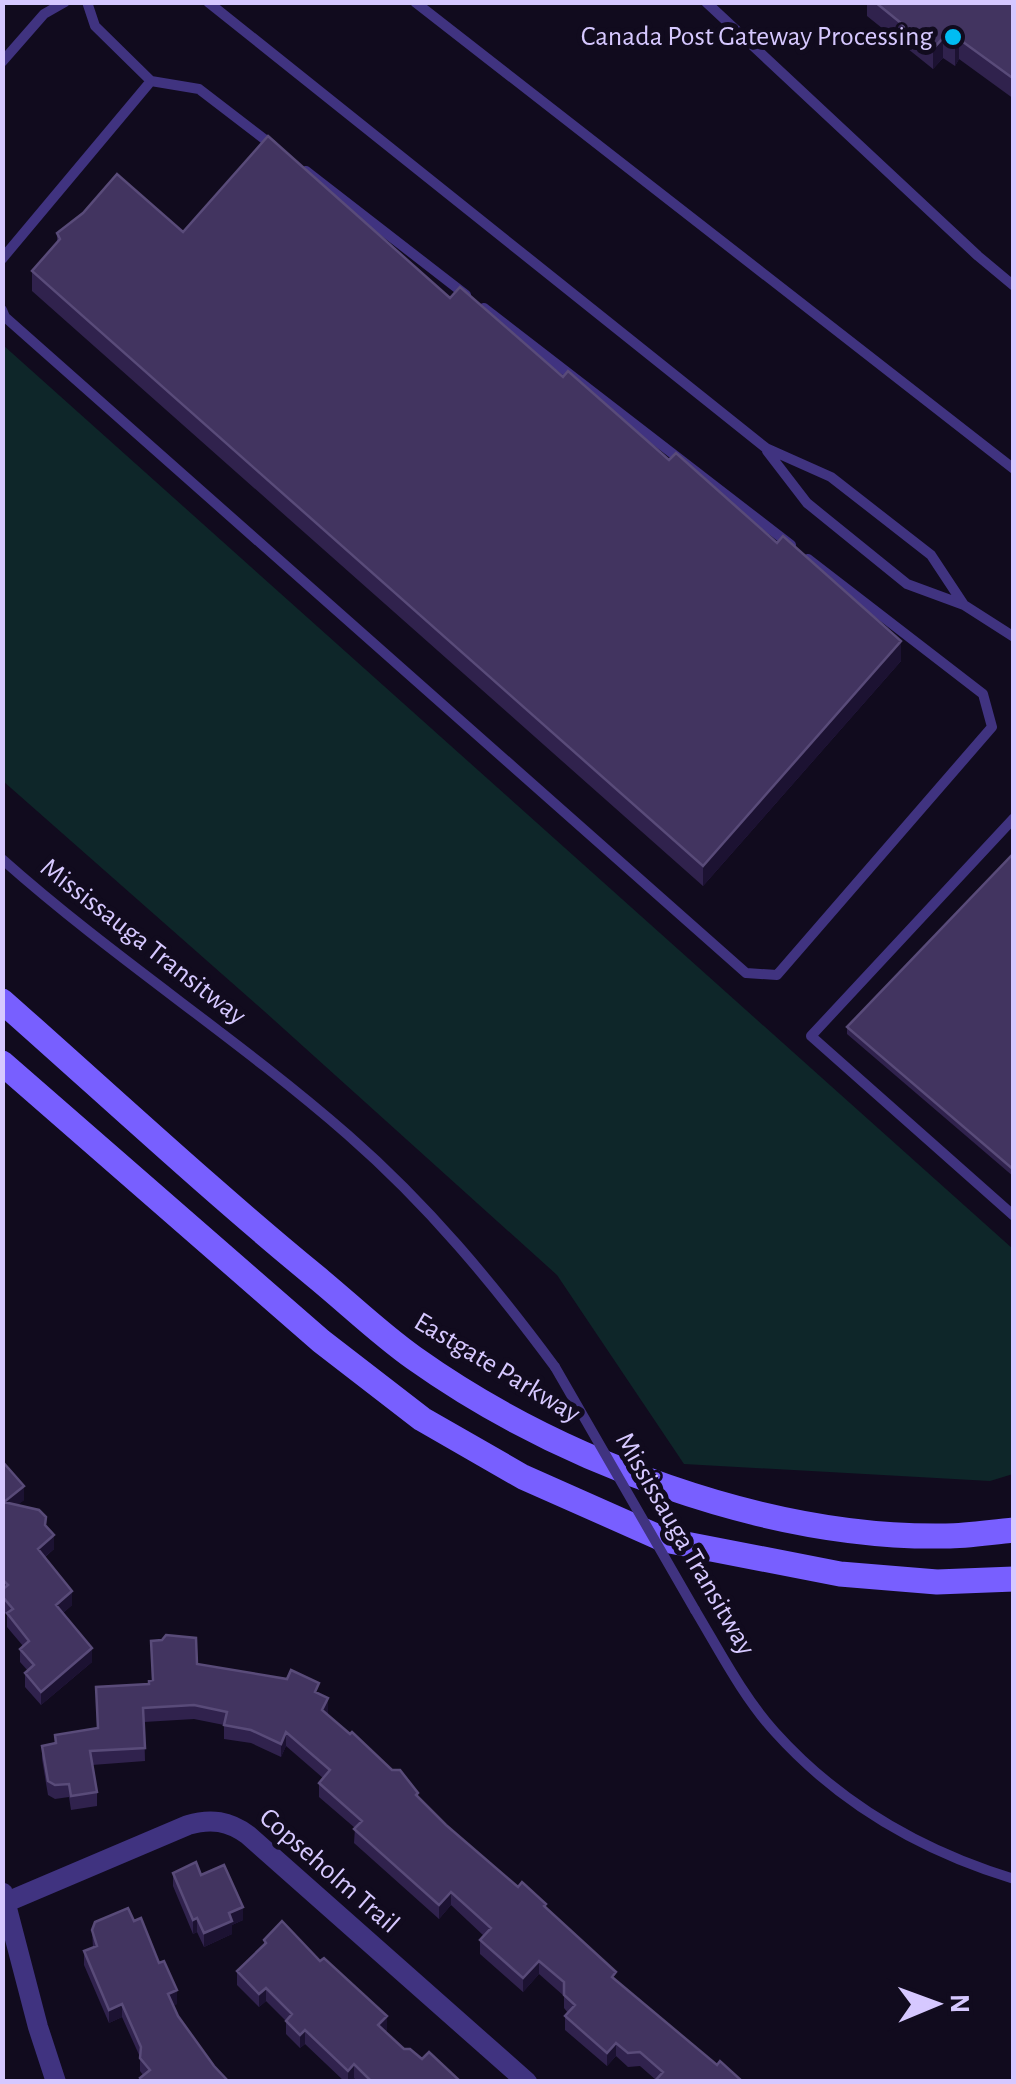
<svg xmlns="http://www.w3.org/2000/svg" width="1016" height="2084" viewBox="0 0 1016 2084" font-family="'Alegreya Sans',sans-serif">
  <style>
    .green { fill: #0e2629 }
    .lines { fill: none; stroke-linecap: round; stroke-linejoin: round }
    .lane { stroke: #403380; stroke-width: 10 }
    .street { stroke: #403380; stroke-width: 20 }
    .secondary { stroke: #785fff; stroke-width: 25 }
    .lane-bridge { stroke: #403380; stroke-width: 10 }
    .wall { fill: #30224d }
    .shaded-wall { fill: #1c1232 }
    .building { fill: #423460; stroke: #594b79; stroke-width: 2.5 }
    .poi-dot { fill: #00bcf3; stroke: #110b1e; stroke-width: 4 }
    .labels { text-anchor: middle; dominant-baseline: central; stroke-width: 10; stroke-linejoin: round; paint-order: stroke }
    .poi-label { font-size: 28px; fill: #d6c8ff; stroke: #110b1e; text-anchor: end }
    .street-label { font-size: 28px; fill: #d6c8ff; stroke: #110b1e }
  </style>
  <rect width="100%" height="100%" fill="#110b1e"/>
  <!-- green -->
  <path class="green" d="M3,345L1013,1249V1474L990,1481L684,1464L557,1275L264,1011L3,781Z"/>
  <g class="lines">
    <!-- lane -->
    <path class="lane" d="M87,2L95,26L151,81L199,89L272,145
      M208,2L766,448L831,477L931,555L964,605
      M415,2L1014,469
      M706,2L978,256L1014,286
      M2,62L44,14L65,2
      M306,171L466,295
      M2,259L151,81
      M484,308L791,545
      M2,310L5,317L746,973L777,975L992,727L983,694L808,559
      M767,451L807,503L907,584L964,605L1014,637
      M1014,818L811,1036L1014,1216
      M2,859C112,957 237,1038 348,1135C428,1205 492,1282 555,1367
      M695,1610C719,1650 743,1697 775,1732C839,1803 922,1851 1014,1879"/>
    <!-- street -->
    <path class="street" d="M3,1893L38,2027L56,2082
      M2,1904L188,1825C211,1818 229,1821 248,1835L527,2082"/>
    <!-- secondary -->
    <path class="secondary" d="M2,1001C106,1093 208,1188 315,1276C348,1303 380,1334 414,1358C559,1461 767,1539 946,1536C968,1536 991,1532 1014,1530
      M2,1063L321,1341L422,1419L523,1477L665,1540L840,1574L937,1582L1014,1579"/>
    <!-- lane-bridge -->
    <path class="lane-bridge" d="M555,1367L695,1610"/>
  </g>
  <!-- wall -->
  <path class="wall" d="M867,2H1014V99L959,59L955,66L943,58L933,69L867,16Z
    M183,232L450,298L563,377L669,460L901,661L703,886L32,291V271L57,242V233Z
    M1014,853V1177L847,1034V1027Z
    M2,1461L24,1500L17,1505L46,1526L54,1549L45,1557L72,1605L63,1613L92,1662L41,1705L25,1687V1673L28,1671L20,1662V1649L23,1646L7,1627V1615L2,1610Z
    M151,1641L197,1664L319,1694L328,1712L327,1714L418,1796L446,1825L518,1887L546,1908L616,1980L717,2065L743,2082L656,2080L640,2066L628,2067L616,2056L607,2066L565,2030V2016L568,2013L564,2008V1996L539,1974L523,1992L480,1954V1940L484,1936L451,1905L439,1919L354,1843L355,1828L319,1797V1783L323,1778L286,1746L281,1757L251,1743L224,1739V1725L194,1719L144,1722L145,1761L92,1765L97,1792V1806L71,1810L69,1797L55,1799L48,1795L42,1759V1746L55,1743V1735L97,1728L96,1687L149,1684L152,1680Z
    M173,1873L201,1875L243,1920L232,1925V1934L204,1947L197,1932L193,1934L173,1886Z
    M134,1921L159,1963L177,2004L173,2005L178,2016L214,2066L229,2082H140V2078L143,2075L140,2071V2057L122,2017L109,2023L84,1965V1951L93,1948L92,1930Z
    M264,1940L387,2030L385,2032L404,2049L461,2082H357L354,2078L350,2082H345L305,2044L300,2048L286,2034V2021L266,2001L259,2007L237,1985V1971L264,1945Z"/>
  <!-- shaded-wall -->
  <path class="shaded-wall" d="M943,38V58L933,69V49Z
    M959,39V59L955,66V46Z
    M901,641V661L703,886V866Z
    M24,1486V1500L4,1516V1502Z
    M54,1535V1549L38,1562V1549Z
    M72,1591V1605L56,1619V1605Z
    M92,1648V1662L41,1705V1692Z
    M328,1698V1712L322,1724V1710Z
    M286,1732V1746L281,1757V1744Z
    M451,1892V1905L439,1919V1905Z
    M243,1907V1920L232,1925V1934L204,1947V1933L229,1913Z
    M197,1918V1932L193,1934V1920Z
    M539,1961V1974L523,1992V1978Z
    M266,1988V2001L259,2007V1994Z
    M177,1990V2004L168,2008V1994Z
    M122,2004V2017L109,2023V2010Z
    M387,2016V2030L378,2039V2025Z
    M305,2030V2044L300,2048V2035Z
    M616,2043V2056L607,2066V2053Z
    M354,2064V2078L350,2082H348V2071Z"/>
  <!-- building -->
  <path class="building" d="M875,2H1014V79L959,39L955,46L943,38L933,49Z
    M268,136L450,298L460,287L563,377L568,371L669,460L676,453L777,543L783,536L901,641L703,866L32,271L60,239L57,233L83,213L117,174L183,232Z
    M1014,853L1013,968L1014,1170L847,1027Z
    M2,1461L24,1486L4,1502L39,1510L46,1517L45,1525L54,1535L38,1549L72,1591L56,1605L92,1648L41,1692L25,1673L34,1665L20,1649L29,1641L7,1613L13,1609L2,1596V1590L8,1585L2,1579Z
    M166,1635L196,1638L197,1664L287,1679L291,1670L319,1683L315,1692L328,1698L322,1710L350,1734L352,1732L392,1770H400L418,1793L416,1795L446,1825L518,1887L522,1882L546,1904L544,1906L616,1972L612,1977L717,2065L720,2061L743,2082H654L663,2072L640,2052L628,2053L616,2043L607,2053L565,2016L575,2005L564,1995V1982L539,1961L523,1978L480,1940L491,1928L451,1892L439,1905L354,1829L362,1821L319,1783L330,1770L286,1732L281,1744L251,1730L224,1725L227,1712L194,1705L143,1708L145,1748L90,1751L97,1792L71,1796L69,1784L55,1785L48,1781L42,1746L56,1743L55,1735L98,1728L96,1687L149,1684V1681L153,1680L151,1641L162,1640Z
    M196,1862L201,1875L224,1865L243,1907L229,1913L232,1921L204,1933L197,1918L193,1920L173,1873Z
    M128,1908L134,1921L141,1918L159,1963L164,1961L177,1990L168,1994L178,2016L214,2066L229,2082H143L140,2078L150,2070L140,2058L141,2047L122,2004L109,2010L84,1951L97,1946L92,1930L95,1922Z
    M282,1921L320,1961L324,1958L387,2016L378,2025L404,2049H410L422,2059L429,2052L461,2082H372L354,2064L348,2071L305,2030L300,2035L286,2021L292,2014L266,1988L259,1994L237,1971L266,1943L264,1940Z"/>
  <!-- markers -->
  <circle class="poi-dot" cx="953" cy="37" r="10"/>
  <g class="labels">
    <!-- poi labels -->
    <g class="poi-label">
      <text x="933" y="37">Canada Post Gateway Processing</text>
    </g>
    <!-- street labels -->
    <g class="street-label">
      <text transform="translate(143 942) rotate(38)">Mississauga Transitway</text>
      <text transform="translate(497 1368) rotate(31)">Eastgate Parkway</text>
      <text transform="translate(685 1544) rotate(60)">Mississauga Transitway</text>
      <text transform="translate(329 1871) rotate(41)">Copseholm Trail</text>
    </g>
  </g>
  <!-- border -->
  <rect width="1016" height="2084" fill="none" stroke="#d6c8ff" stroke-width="10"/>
  <!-- north arrow -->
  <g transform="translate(936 2004) rotate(89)" stroke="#110b1e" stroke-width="8" paint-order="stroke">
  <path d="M0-8L18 38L0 25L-18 38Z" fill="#d6c8ff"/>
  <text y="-15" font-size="28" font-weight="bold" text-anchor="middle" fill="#d6c8ff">N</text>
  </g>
</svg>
